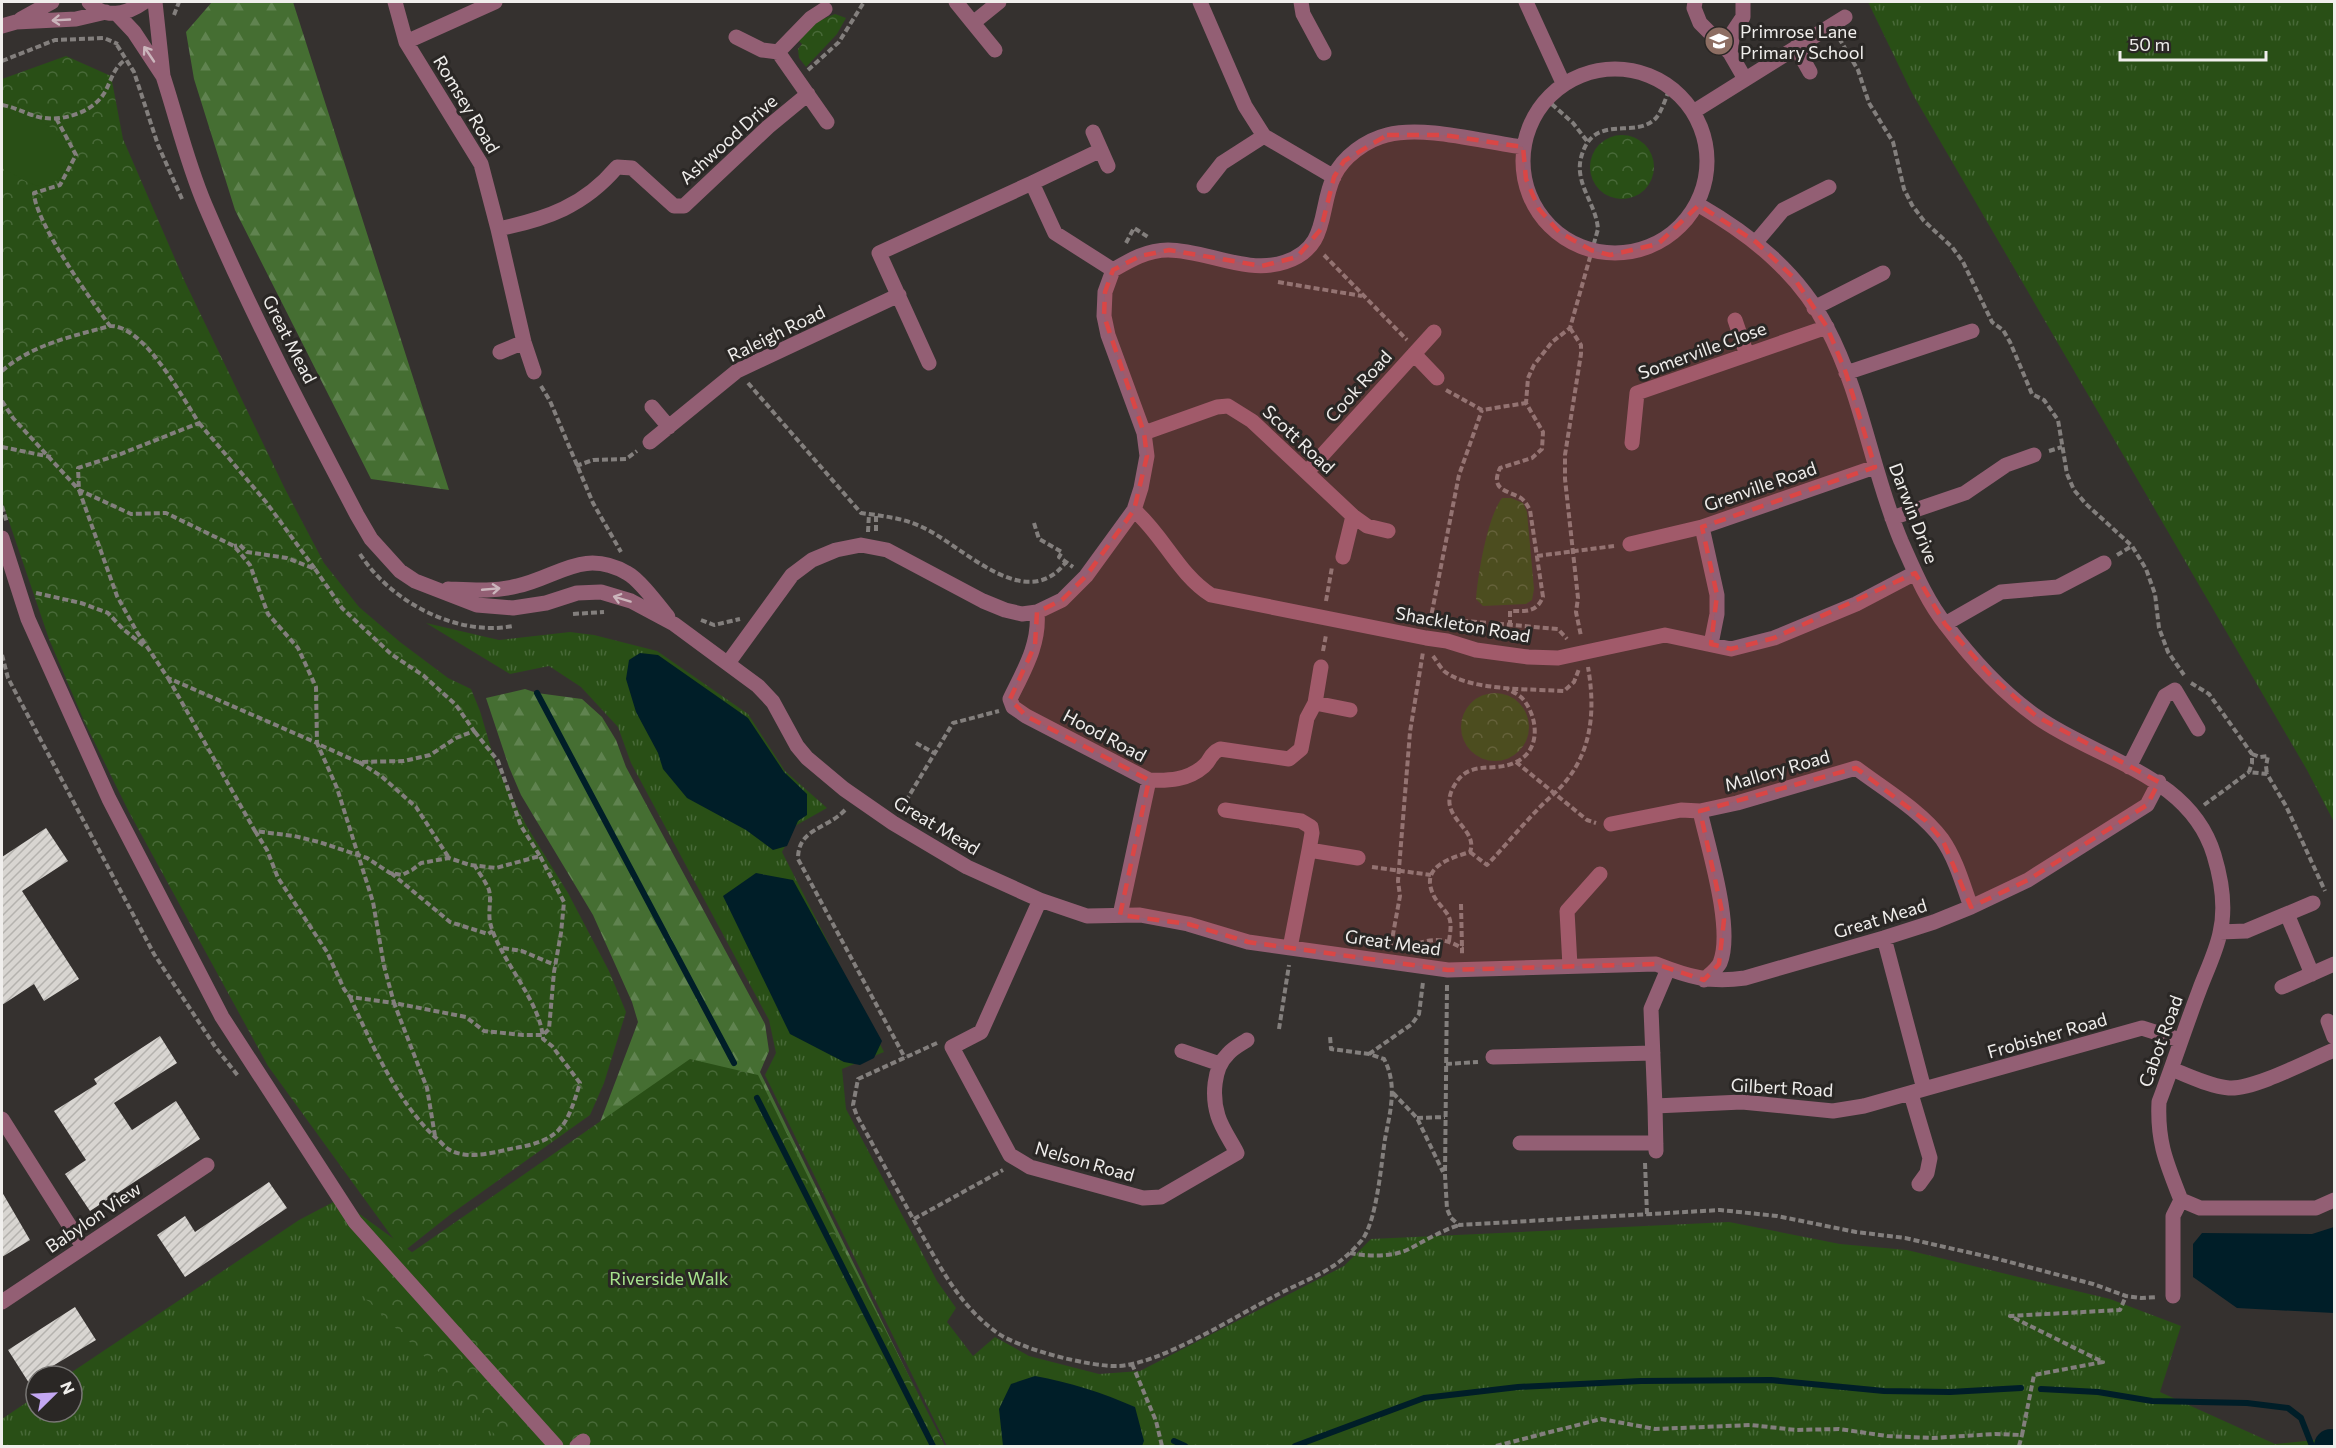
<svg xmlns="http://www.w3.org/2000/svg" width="2336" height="1448" viewBox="0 0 2336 1448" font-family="Commissioner,sans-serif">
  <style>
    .grass { fill: url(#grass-tufts) }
    .forest { fill: url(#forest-firs) }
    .park { fill: url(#park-crowns) }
    .pitch { fill: #294f16 }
    .water { fill: #001e28 }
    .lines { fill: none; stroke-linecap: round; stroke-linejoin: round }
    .stream { stroke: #001e28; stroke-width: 6 }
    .river { stroke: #001e28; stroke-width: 34 }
    .building { fill: url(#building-hatch) }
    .path { stroke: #837f7d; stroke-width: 4; stroke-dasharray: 6 3; stroke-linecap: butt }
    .minor { stroke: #935f74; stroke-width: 15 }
    .oneway { stroke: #cbb5bc }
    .marked { fill: #da4645; fill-opacity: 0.2; stroke: #da4645; stroke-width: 4.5; stroke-dasharray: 12 8; stroke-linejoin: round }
    .labels { text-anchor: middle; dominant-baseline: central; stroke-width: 6; stroke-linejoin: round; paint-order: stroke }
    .poi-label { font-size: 18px; fill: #f0eeec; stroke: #2a2725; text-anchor: start }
    .street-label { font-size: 18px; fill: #f0eeec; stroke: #2a2725 }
    .park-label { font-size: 18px; fill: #a7e38d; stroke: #2a2725 }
  </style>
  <defs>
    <pattern id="grass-tufts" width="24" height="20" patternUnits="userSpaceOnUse" patternTransform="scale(1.5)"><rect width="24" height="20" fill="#294f16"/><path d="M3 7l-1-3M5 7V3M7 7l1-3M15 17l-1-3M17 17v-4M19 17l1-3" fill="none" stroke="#486938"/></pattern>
    <pattern id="forest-firs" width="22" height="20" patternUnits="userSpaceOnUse" patternTransform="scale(1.5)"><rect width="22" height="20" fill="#456e32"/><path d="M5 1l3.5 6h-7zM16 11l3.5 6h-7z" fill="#608350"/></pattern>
    <pattern id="park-crowns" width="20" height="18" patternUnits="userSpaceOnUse" patternTransform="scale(1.5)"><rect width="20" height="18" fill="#294f16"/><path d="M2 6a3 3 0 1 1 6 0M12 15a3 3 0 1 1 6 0" fill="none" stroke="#486938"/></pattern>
    <pattern id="building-hatch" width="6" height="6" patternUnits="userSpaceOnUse" patternTransform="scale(1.5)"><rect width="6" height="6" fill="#d8d5d1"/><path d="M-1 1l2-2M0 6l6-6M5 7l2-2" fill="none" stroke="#b4b2ae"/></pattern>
  </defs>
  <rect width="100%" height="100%" fill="#35312f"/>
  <!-- grass -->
  <path class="grass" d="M1868,2H2334V822L2307,770L1912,93Z
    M426,623L499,640L570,632L594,635L657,651L748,714L785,771L827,808L795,826L782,852L884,1052L842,1069L846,1109L937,1281L956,1308L947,1322L973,1356L995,1337L1029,1356L1099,1374L1140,1371L1344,1266L1371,1239L1729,1222L1840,1244L1907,1250L2110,1299L2181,1326L2160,1392L2275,1444L2334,1438V1446H947L765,1075L776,1053L769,1020L631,763L618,727L581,687L549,666L510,674Z
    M339,1199L420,1258L711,1446H2V1419L36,1396V1412H72V1376H66L299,1220Z"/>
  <!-- forest -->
  <path class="forest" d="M212,2H293L449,490L371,479L235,210L194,79L186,32Z
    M525,689L537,693L582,699L602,717L616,740L626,767L765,1024L769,1051L760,1072L943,1446L599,1125L638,1022L632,1002L593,915L521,795L509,767L486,698Z"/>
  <!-- park -->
  <path class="park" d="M835,14L846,18L837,34L806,67L799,58L798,49L802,44L796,38L807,26Z
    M66,56L111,76L123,139L185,282L285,489L324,563L359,607L400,642L448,678L471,689L480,711L496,765L526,825L568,893L609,971L626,1012L604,1083L590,1115L451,1214L403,1252L268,1066L129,812L84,721L49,639L2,501V79Z
    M1590 167a32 32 0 1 1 64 0a32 32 0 1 1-64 0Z
    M1502,498H1511L1523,503L1527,512L1534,589L1532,600L1526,604L1483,606L1476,599C1478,574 1487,518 1502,498Z
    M1461 727a34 34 0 1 1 68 0a34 34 0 1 1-68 0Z
    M690,1059L758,1075L842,1246L945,1446H505L429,1361L361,1294L398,1262Z"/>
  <!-- pitch -->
  <path class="pitch" d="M2,105C19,108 60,128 68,144C78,163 56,191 35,185C23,181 12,173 2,168Z"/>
  <!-- water -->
  <path class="water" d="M640,653L658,655L748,718L784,772L807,794V815L798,821L787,846L773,850L746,830L687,798L663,769L658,753L636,712L626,679L629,660Z
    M756,873L793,880L882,1041L874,1058L860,1065L844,1062L790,1034L723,896Z
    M2334,1227V1313L2237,1308L2193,1277V1244L2202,1233L2312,1234Z
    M1035,1376C1069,1382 1103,1393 1135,1407L1144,1441L1142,1446H1003L999,1409L1011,1384Z"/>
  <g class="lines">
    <!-- stream -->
    <path class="stream" d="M537,693L734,1063
      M757,1098L933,1446
      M2041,1389L2098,1392L2152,1401L2247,1403L2288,1408L2301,1418L2312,1446
      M1174,1441L1185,1446
      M1295,1446L1424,1398L1518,1387L1641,1381L1771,1380L1884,1391L1950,1392L2021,1388"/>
    <!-- river -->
    <path class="river" d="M2331,1446H2334"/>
  </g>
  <!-- building -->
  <path class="building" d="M46,828L68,861L22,891L79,979L44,1001L34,984L2,1005V857Z
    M160,1036L177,1063L114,1103L132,1130L176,1101L200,1139L90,1211L65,1174L86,1160L54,1111L97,1084L94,1079Z
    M269,1182L287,1208L185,1277L157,1235L185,1216L195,1232Z
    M2,1192L30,1240L2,1257Z
    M75,1307L96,1340L36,1376L29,1383L8,1350Z"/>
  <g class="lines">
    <!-- path -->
    <path class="path" d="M174,15L179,2
      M1839,38L1858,70L1869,103L1893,142L1904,189L1912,205L1924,221L1952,247L1963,262L1992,322L2003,330L2010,342L2032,394L2044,400L2058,420L2067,474L2074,490L2086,504L2132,546L2146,569L2155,594L2159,628L2168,652L2184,675
      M117,45L134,72L158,145L182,199
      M2,61L55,40L104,38L118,44
      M808,70L839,42L864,2
      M1545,98L1573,123L1587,141
      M2,105C13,107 21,111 32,115C55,124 89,115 103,95C111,83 112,69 125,60
      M1126,243L1134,228L1148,237
      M1324,255L1407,340
      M1278,282L1362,296
      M1570,328L1581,345V354L1565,455V479L1578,598L1576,612L1581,636
      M2,371C31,345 73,336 110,326C91,300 35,222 34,193L60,185L76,155L56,118
      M748,383L861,513C883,516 904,518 924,528C964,547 1026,615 1066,562
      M541,386L550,401L593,503L621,552
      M1446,390L1482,410L1526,403
      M2,401L13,418L79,490L131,514L166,513L234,546L250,565L268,614L298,648L316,687L317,743L168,678L137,632L117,596L79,490L78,468L118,455L199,423C182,397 144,325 110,326
      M199,423L266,502L315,569L287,558L247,552L240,545L234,546
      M2,447L51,457
      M2049,451L2062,447
      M576,466L593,460L626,459L637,451
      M2,506L7,523
      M1034,523L1039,539L1062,552L1059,557L1073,567
      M876,531V514
      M868,532L869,514
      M360,554C390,601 456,637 513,626
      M2117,555L2132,546
      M1537,556L1614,546
      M315,569L342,608L391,654L424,676L456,705L474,731L456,738L430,755L404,761L358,762L318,744
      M36,593L81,603L108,613L123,629L144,646
      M1326,601L1332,567
      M573,614L604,612
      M701,620L714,625L740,619
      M1430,622L1459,475L1482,410
      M1454,626L1466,621L1558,629L1567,639
      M1510,626V611C1526,611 1536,613 1543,597L1530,510C1527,505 1525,501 1521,498C1506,490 1490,490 1500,468L1532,458L1542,449L1543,432L1526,403L1528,378L1534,365L1552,342L1570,328L1598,229C1596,207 1582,192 1580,172C1579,164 1581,156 1584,149C1599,115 1636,139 1656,118C1662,111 1666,97 1670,88
      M1323,651L1326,635
      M2,655L8,678L154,954L216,1048L239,1077
      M1433,656C1436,660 1440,667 1444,671C1468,691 1534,689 1564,691L1574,682L1579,669
      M168,678L255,831L294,836L319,842L367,858L390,873L402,875L412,870L421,863L449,858L470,865L496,868L540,856L521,826L498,761L474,731
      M2191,683L2209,694L2252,754V763L2249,772L2267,774L2286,806L2325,891
      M916,743L934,753
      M2252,754L2260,757L2268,756L2266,766L2267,774
      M359,762L381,776L416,807L449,858
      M1516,762L1587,820L1596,823
      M2204,805L2249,772
      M901,809L953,723L999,711
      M845,810C826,830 798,828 798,859L905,1058
      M255,831L267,850L278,878L327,952L344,989L350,997L394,1003L384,966L373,902L337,788L317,743
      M1470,852L1487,865C1506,845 1524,823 1543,804C1551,796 1559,790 1566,781C1593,748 1595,707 1588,667
      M1372,867L1431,875
      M391,873L450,922L488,934L493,931
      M1461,904L1462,948
      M1449,941C1450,933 1452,925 1449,917C1445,909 1436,902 1433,894C1420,866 1451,858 1470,852C1479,829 1439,818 1452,790C1467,757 1492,774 1516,762C1542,750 1538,716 1522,698C1518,694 1511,691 1506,688
      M1391,945L1400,896L1398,881L1410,732L1423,652
      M1410,947C1430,938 1443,937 1462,948V955
      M503,948L522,951L555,965
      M1447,985L1445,1175L1447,1209L1451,1218L1459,1225L1720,1210L1777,1216L1856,1232L1905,1238L1998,1259L2093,1284L2126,1296L2141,1298L2157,1297
      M350,997C371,1043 398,1103 435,1137C439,1140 444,1146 448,1149C468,1161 494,1152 515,1148C562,1140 567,1125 580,1083L552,1046L543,1039C541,1002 501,961 491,926C487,914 492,901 489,890C486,882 479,873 475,866
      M1279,1029L1289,965
      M937,1043L858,1079L853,1105L857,1116C877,1152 896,1188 916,1224C939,1265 958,1304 996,1332C1019,1349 1090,1367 1118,1366C1161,1364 1234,1317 1275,1296C1295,1285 1320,1276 1339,1262C1347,1256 1355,1248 1362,1240C1377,1220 1381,1165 1385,1139C1390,1112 1398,1085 1384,1059L1369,1054L1331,1049L1330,1036
      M1369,1054L1412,1024L1419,1014L1423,982
      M1446,1064L1478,1062
      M1393,1093L1417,1118L1443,1172
      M1417,1118L1445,1117
      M435,1136L427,1088L394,1003L466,1017L484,1031L523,1035H543L549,1029L554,972L561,933L564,902L540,856
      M1645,1163L1647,1214
      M914,1219L1003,1170
      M1350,1253C1368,1257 1395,1257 1411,1248C1428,1239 1441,1231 1459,1225
      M1132,1364L1156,1421L1162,1446
      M1496,1446L1601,1419L1655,1429L1751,1425L1796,1430L1839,1429L1887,1436L1933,1438L1995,1434L2022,1435L2034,1375L2103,1362L2010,1316L2120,1310L2126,1296
      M2019,1446L2022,1435"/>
    <!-- minor -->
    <path class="minor" d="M89,2C105,20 127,14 144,2
      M395,2L406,42L481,164L498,229
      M956,2L973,23L999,2
      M1200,2L1245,106L1264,136L1334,177
      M1301,2L1303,14L1324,53
      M1526,2L1563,83
      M1695,2L1694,8L1700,23L1730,53L1733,32L1743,17V2
      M117,14L134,32L163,76L155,2
      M21,19L52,2
      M973,23L995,50
      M2,26L16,22L76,19L106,12
      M736,37L762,50L778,52L811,18L825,9
      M406,42L495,2
      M1796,47L1810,72
      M778,52L827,122
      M1730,53L1745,79
      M1523 161a92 92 0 1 1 184 0a92 92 0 1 1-184 0Z
      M163,76C177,119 187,163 205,205C250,311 304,414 357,515L371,539L400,571L415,581L477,605L513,608L546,603L577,593L601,592L631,601L674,624L758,686L773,702L797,746L807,758L844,789L893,823L967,867L1040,900L1087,916L1140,915L1188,924L1248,942L1448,970L1656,964C1689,977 1710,983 1745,978L1884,938L1934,922L1971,907L2028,880L2147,805L2159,782
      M1693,112L1845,17
      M1093,132L1108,166
      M1032,183L1101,150
      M1204,186L1222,163L1264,136
      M1699,205C1751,235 1799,273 1827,328C1862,394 1872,472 1901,541C1914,570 1926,600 1946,625C1971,658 2003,693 2037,717C2098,760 2190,775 2214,855C2221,878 2226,908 2220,933C2216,952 2206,972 2199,991C2185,1028 2173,1065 2159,1102C2157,1143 2167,1164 2181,1200L2173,1216V1296
      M1756,242L1783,210L1829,187
      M1814,308L1883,273
      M1735,320L1747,355
      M500,352L524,342
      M1414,354L1437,378
      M929,363L879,253L1032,183L1055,233L1113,270
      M534,372L524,342L498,229C547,219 584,206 617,167L632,168L674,206H684L768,127L808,94
      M1846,373L1972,331
      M652,407L669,427
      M1144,433L1217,407L1228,406L1252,421L1353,516L1367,526L1388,531
      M650,442L737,371L899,295
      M1632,443L1637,393L1827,327
      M1307,472L1434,332
      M1134,510C1164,536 1178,574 1211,595L1426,638L1447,641L1476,650L1528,657L1558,658L1665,635L1731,649L1774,638L1856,604L1915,573
      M1892,518L1965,493L2006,465L2034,455
      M2,538L28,619L109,799L222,1017L355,1222L556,1446
      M1630,544L1702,527
      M1343,557L1353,516
      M448,589C471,590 495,592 517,586C558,577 583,548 627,573C639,579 659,606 668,617
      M1037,612C1040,644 1024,670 1010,699L1013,707L1026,716L1149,780C1169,781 1188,780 1204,766C1212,759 1209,754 1220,749L1289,759L1301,749L1307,718L1315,703L1321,667
      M1945,624L2001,592L2058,587L2104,563
      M1711,644L1717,614V595L1702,527L1875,467
      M728,663L792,575L812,560L836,550L861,545L887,550L983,601L1005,610L1022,614L1037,612L1062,600L1086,576L1134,510L1141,488L1147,456L1144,433L1108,335L1104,316L1105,292L1113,270C1130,260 1147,250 1168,250C1206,250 1247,275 1285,262C1330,247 1318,210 1334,176C1343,157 1366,140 1387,135C1424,125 1483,142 1523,147
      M1315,703L1350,710
      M2129,767L2165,696L2175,690L2198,729
      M1225,810L1301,821L1311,827L1312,833L1309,850L1290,948
      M1611,824L1681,810L1700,811
      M1309,850L1358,858
      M1040,900L981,1032L952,1047L1010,1155L1030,1167L1143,1198L1161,1197L1237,1153C1231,1141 1222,1129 1218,1116C1212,1097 1213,1068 1228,1054C1233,1048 1241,1044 1247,1040
      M2287,914L2312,974
      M1120,915L1149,780
      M2220,932L2246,931L2313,903
      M1570,966L1567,911L1600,874
      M1668,969L1651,1009L1655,1106L1742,1102L1833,1111L1864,1106L1924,1089L1884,938
      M1704,980C1709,975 1717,969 1720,963C1734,929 1708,847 1700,811L1737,803L1856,768C1885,790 1920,810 1942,839C1956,859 1963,885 1971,907
      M2282,987L2334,964
      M2328,1021L2334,1037
      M1182,1051L1220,1064
      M1493,1057L1653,1053
      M2171,1069C2190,1076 2209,1086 2229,1088C2253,1090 2310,1060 2334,1050
      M1924,1089L2142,1028L2180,1040
      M1911,1094L1930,1158L1927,1173L1919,1184
      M1655,1106L1656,1151
      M2,1119L83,1247
      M1520,1143H1656
      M2181,1200L2200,1208H2316L2334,1200
      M2,1302L207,1165
      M577,1446L583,1441"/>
  </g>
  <!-- one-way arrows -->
  <defs><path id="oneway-shaft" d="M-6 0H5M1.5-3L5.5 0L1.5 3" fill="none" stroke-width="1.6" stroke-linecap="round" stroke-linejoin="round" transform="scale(1.5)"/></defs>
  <g class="oneway">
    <use href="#oneway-shaft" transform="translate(61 20) rotate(177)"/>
    <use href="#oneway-shaft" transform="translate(149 54) rotate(-124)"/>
    <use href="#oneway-shaft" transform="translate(491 589) rotate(-5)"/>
    <use href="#oneway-shaft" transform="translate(622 599) rotate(-163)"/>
  </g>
  <!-- marked area -->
  <path class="marked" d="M1387,135H1444L1523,147L1526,179L1539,209L1559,232L1591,250L1610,255L1658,244L1699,205L1756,242L1794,278L1827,327L1846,373L1875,467L1702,527L1717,595L1711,644L1731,649L1774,638L1915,573L1945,624L1992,677L2036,716L2159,782L2147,805L2028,880L1971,907L1943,841L1926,821L1856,768L1700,811L1724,920L1719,964L1704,980L1656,964L1448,970L1248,942L1188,924L1120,915L1149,780L1026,716L1010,699L1035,645L1037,612L1062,600L1086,576L1134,510L1147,456L1144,433L1104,316L1105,292L1113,270L1140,256L1169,250L1262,266L1297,257L1321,229L1334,177L1344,161Z"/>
  <!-- icons -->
  <defs>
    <g id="school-disc" transform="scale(1.5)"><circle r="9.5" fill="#8d6e63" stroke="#2a2725"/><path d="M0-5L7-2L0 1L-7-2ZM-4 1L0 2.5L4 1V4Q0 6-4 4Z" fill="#fff"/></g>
  </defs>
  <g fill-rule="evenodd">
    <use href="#school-disc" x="1719" y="41"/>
  </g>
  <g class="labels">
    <!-- poi labels -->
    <g class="poi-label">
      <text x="1740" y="31">Primrose Lane<tspan x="1740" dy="21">Primary School</tspan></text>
    </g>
    <!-- street labels -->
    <g class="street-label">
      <text transform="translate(467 104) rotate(59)">Romsey Road</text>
      <text transform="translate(728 139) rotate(-42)">Ashwood Drive</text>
      <text transform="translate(776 333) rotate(-26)">Raleigh Road</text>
      <text transform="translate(290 339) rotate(63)">Great Mead</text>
      <text transform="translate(1702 350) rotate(-20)">Somerville Close</text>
      <text transform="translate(1358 386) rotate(-48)">Cook Road</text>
      <text transform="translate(1299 439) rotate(43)">Scott Road</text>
      <text transform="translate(1760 486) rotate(-19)">Grenville Road</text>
      <text transform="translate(1914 513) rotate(69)">Darwin Drive</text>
      <text transform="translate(1463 624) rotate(10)">Shackleton Road</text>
      <text transform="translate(1105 735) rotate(28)">Hood Road</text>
      <text transform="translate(1777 770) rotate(-16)">Mallory Road</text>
      <text transform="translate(937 825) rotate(31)">Great Mead</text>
      <text transform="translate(1880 918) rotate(-17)">Great Mead</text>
      <text transform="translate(1393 942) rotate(8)">Great Mead</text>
      <text transform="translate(2047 1035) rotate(-16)">Frobisher Road</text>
      <text transform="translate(2160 1041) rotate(-70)">Cabot Road</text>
      <text transform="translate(1782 1087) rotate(3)">Gilbert Road</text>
      <text transform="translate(1085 1161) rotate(16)">Nelson Road</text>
      <text transform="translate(93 1217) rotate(-34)">Babylon View</text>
    </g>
    <!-- park labels -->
    <g class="park-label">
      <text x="669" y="1278">Riverside Walk</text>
    </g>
  </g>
  <!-- border -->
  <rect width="2336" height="1448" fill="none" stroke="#f0eeec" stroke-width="6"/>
  <!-- north arrow -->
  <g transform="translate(54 1394) rotate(66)"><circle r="28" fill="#2a2725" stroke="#797775" stroke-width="1.5"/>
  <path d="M0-4.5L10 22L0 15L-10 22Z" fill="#c3a7f2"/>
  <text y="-9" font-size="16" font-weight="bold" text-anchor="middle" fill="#f0eeec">N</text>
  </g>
  <!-- scale -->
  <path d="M2120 51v9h146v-9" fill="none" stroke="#f0eeec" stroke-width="3"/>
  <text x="2129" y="51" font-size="18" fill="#f0eeec" stroke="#2a2725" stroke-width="4.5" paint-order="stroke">50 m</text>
</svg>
